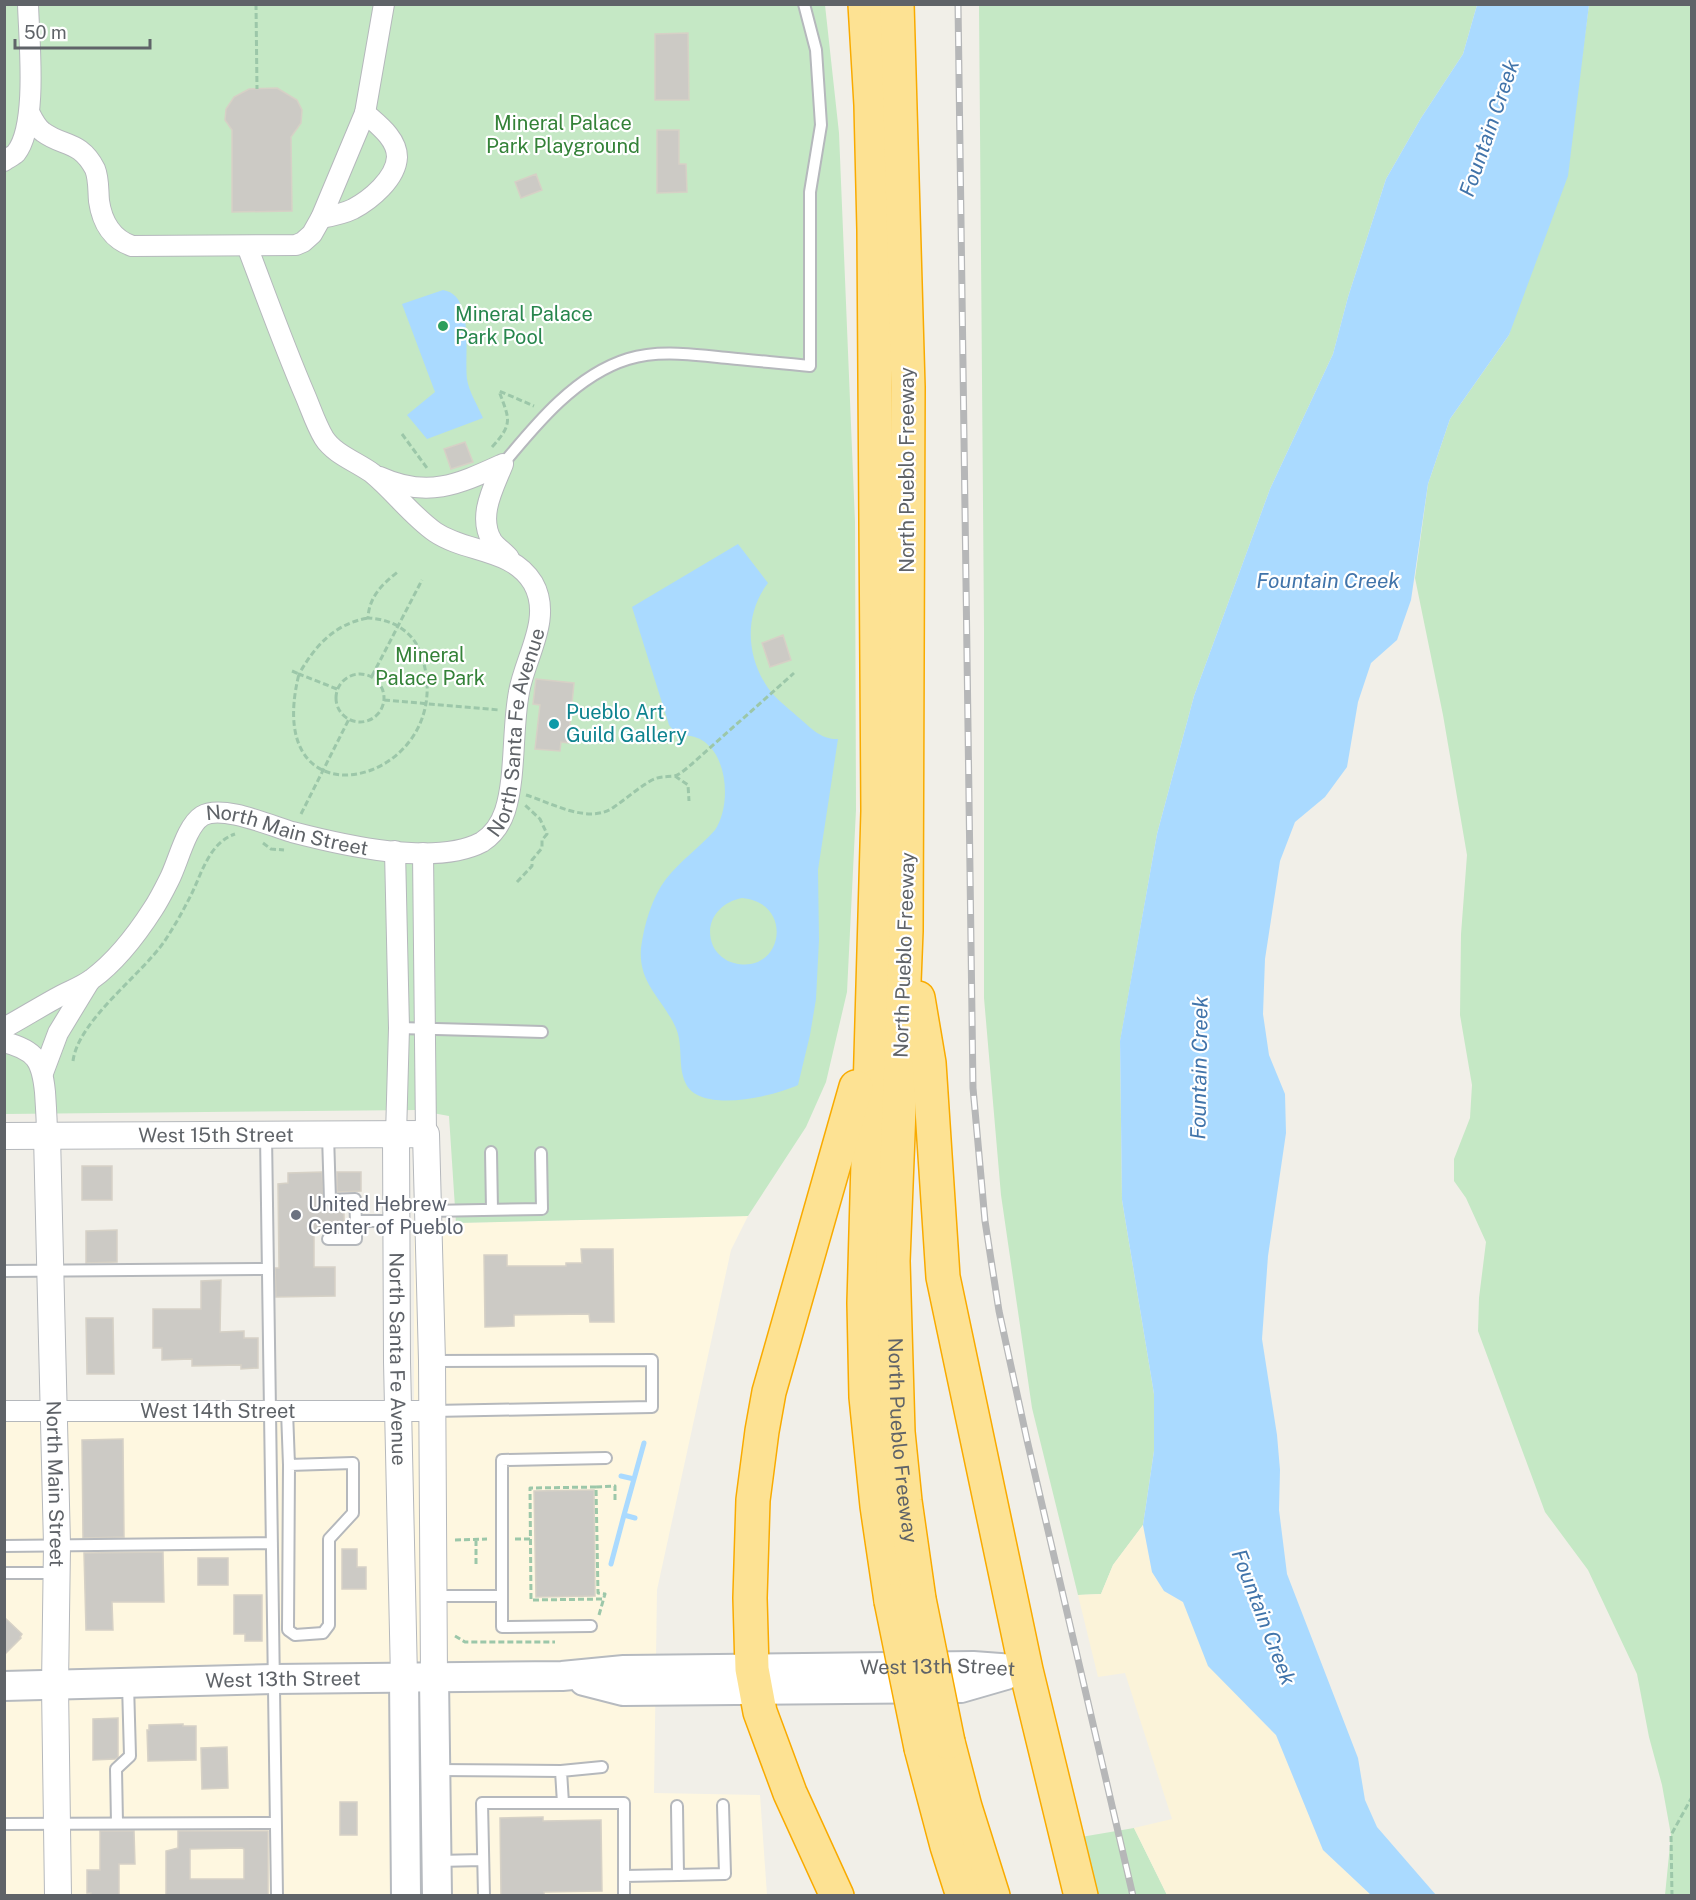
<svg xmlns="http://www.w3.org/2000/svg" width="1696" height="1900" viewBox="0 0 1696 1900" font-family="'Public Sans',sans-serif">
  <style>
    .commercial { fill: #fef7e0 }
    .green { fill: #c5e8c5 }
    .sand { fill: #fbf3d9 }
    .water { fill: #aadaff; fill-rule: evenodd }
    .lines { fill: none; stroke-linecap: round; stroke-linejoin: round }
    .stream { stroke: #aadaff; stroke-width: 5 }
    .building { fill: #cccac5; stroke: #d6d1c6; stroke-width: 1.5; fill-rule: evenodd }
    .service-casing { stroke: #b5b8bc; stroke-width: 14 }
    .minor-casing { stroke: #b5b8bc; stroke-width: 22 }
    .tertiary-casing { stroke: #b5b8bc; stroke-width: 28 }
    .secondary-casing { stroke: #b6babf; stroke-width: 32 }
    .motorway-casing { stroke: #f9ab00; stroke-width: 36 }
    .path { stroke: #9cc7a9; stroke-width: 3; stroke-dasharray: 6 3; stroke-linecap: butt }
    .service { stroke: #fff; stroke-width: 10 }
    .minor { stroke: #fff; stroke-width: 20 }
    .tertiary { stroke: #fff; stroke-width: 26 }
    .secondary { stroke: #fff; stroke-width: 28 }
    .motorway { stroke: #fde293; stroke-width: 33 }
    .rail-casing { stroke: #b6b7b8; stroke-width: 7 }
    .rail { stroke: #fff; stroke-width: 4.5; stroke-dasharray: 14; stroke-linecap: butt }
    .motorway-bridge-casing { stroke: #f9ab00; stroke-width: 36; stroke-linecap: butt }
    .motorway-bridge { stroke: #fde293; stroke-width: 33 }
    .leisure-dot { fill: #2e9e5b; stroke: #fff; stroke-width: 2 }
    .culture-dot { fill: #0f9aa8; stroke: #fff; stroke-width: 2 }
    .worship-dot { fill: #6b7280; stroke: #fff; stroke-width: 2 }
    .labels { text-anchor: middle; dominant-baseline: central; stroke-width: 4.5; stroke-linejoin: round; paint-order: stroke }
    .park-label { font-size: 20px; fill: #348238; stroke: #fff }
    .leisure-label { font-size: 20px; fill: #27864d; stroke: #fff; text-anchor: start }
    .street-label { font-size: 20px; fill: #5f6368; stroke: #fff }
    .culture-label { font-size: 20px; fill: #0d838f; stroke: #fff; text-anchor: start }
    .worship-label { font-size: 20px; fill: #5b616d; stroke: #fff; text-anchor: start }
    .water-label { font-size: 21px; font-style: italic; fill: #4174aa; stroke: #fff }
  </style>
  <rect width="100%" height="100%" fill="#f1efe8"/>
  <!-- commercial -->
  <path class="commercial" d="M748,1216L731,1250L657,1590L654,1793L760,1795L767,1895H5L4,1411L414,1404V1228L456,1223Z"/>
  <!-- green -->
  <path class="green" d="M4,5H825L839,133L855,522L856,810L847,992L826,1082L806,1127L748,1216L456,1223L449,1116L416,1110L5,1114Z
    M979,5H1477L1463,54L1421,118L1386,179L1348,297L1333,354L1270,489L1194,696L1157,834L1120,1042L1122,1200L1154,1394V1451L1143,1525L1113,1565L1101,1594L1078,1595L1032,1408L1001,1195L984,998V628Z
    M1589,5H1691V1895H1665L1671,1835L1662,1785L1649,1737L1637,1674L1588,1570L1545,1512L1478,1331L1479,1298L1486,1242L1466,1198L1454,1181V1159L1470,1118L1472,1085L1460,1015L1461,934L1467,855L1443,715L1415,578L1428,484L1450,419L1509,335L1581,64Z
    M1134,1828L1167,1895H1094L1081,1837Z"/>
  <!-- sand -->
  <path class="sand" d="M1143,1525L1152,1572L1164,1591L1183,1602L1195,1631L1247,1706L1276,1735L1323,1850L1371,1895H1167L1134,1828L1172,1819L1125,1673L1098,1677L1078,1595L1101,1594L1113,1565Z"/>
  <!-- water -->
  <path class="water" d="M1477,5H1589L1568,176L1509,335L1450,419L1428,484L1411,600L1397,640L1371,663L1358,702L1347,767L1325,797L1295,822L1280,861L1265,959L1263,1014L1269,1055L1285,1094L1286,1133L1268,1256L1262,1339L1277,1435L1280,1470L1279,1510L1287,1574L1358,1758L1365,1800L1377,1827L1436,1895H1371L1323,1850L1276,1735L1208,1666L1183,1602L1164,1591L1152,1572L1143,1525L1154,1451V1394L1122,1200L1120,1041L1157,834L1194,696L1270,489L1333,354L1348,297L1386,179L1421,118L1463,54Z
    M443,290C475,295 464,354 467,379C469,392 478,406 483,418L427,439L407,415L435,392L402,304Z
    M738,544L768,583C744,614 746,656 768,688C776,699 788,708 798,717C810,727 821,740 838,739L818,870L819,940L816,999L810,1035L798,1085C775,1096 701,1114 686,1084C677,1066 684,1044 675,1026C662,998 638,983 641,948C644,925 652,897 666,879C680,861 700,847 715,830C735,801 726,729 678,736L669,725L632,607ZM742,898C796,903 782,976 734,963C725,961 717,954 713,946C703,922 720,902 742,898Z"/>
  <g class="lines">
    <!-- stream -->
    <path class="stream" d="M621,1476L634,1479
      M635,1518L624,1515L644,1443
      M611,1564L624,1515"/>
  </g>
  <!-- building -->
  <path class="building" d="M688,33L689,100H655V34Z
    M277,88L297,100L302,110L301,123L291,137L292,211L232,212V130L225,120L226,109L234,97L249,89Z
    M657,130H679V164H686L687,192L657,193Z
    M536,174L542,190L521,198L515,182Z
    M465,442L473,462L451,469L444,449Z
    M783,635L791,660L770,667L762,643Z
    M536,679L574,683L568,743L561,742L560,751L535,749L540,705L533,704Z
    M82,1166H112V1200H82Z
    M322,1172L324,1204L330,1207H344V1231H314V1267H335V1296L276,1297L275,1268H279L278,1184L288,1183V1173Z
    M337,1172H361V1191L337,1192Z
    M117,1230V1262L86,1263V1231Z
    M581,1249H613L614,1322H590L589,1314L514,1315V1326L485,1327L484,1255H507V1266H566V1263H582Z
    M221,1280L220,1332L244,1331V1338H258V1368L241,1369V1365L192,1366V1359L162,1360V1348H153V1309H201V1281Z
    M86,1318H113L114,1374H87Z
    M123,1439L124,1537L83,1538L82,1440Z
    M594,1490L595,1596L536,1597L534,1491Z
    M342,1549H357V1567H366V1589H342Z
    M163,1552L164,1602H112L113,1630H86L84,1553Z
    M198,1558H228V1585H198Z
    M234,1595H262V1641H245V1634H234Z
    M4,1617L22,1634L20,1637L21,1638L4,1655Z
    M118,1718V1757L115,1759L93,1760V1719Z
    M183,1724V1726H196V1760L148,1761L147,1730H149V1725Z
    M227,1747L228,1788L202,1789L201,1748Z
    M340,1802H357V1835H340Z
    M543,1817V1821L601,1820L602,1891L544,1892V1896H501L500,1818Z
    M100,1831H134L135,1864H119V1896H91V1893H87V1870H100Z
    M178,1831H268V1896H166V1851L178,1848ZM242,1848L244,1849V1879H190V1849Z"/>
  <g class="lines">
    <!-- service casing -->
    <g class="service-casing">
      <path id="service" d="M503,464C536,424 576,375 628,359C660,349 695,355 728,358C755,361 783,363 810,366V192L821,125L816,50L804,4
        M399,1028L542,1032
        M266,1135L277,1896
        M328,1135L330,1200L355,1199L356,1221H396
        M491,1152L492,1210
        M428,1211L542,1209L541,1153
        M328,1239H356V1221
        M4,1271L268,1269
        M432,1361L652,1360V1407L433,1411
        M287,1411L289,1465L353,1463V1513L329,1539V1625L323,1633L295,1635L288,1630L289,1465
        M4,1546L272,1543
        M4,1573H57
        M435,1596H502V1627L591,1626
        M502,1596V1460L606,1458
        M436,1770L561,1771L602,1767
        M561,1771L563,1803
        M117,1823L116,1769L130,1756L128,1684
        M4,1824L276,1823
        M437,1861L483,1860
        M678,1875L725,1874L723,1805
        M624,1876L678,1875L677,1806
        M484,1896L482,1803H624V1896"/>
    </g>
    <!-- minor casing -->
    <g class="minor-casing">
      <g id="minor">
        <path d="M30,114C33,120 37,128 43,132C63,147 80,140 95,169C99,179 98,190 99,201C102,222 112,239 132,246L296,245L303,242L312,234L321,218L365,113L384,4"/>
        <path d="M4,161C8,158 13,156 16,153C38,125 29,41 28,4"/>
        <path d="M321,218C332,216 343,214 353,209C370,200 396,179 397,157C397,138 377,124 365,113"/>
        <path d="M380,477C428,499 459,484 503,464C494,487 477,516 492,541C496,547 504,552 509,558"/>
        <path d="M395,851L399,1028L396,1135"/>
        <path d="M423,853L426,1134"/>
        <path id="s1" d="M4,1028C24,1017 43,1005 62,995C72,990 83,986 92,979C115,962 137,934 153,909C159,900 164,890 169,880C178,863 186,826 202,816C222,804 271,826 292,832C342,845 435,867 482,842C493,835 501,823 505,811C516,777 512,728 519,692C525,657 553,618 533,583C512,548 466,553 435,532C411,515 394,491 372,473C357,462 334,454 324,438C316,425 311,409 305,395C284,346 266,296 247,246"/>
        <path d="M4,1042C36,1050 42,1061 45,1092C46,1107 47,1121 47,1136"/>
        <path d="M43,1073L58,1033L89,982"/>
        <path d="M4,1411H432"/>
      </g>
    </g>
    <!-- tertiary casing -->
    <g class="tertiary-casing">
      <g id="tertiary">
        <path id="s2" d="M396,1135L397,1362L404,1678"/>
        <path id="s3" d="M4,1136L426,1134L432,1361L434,1678"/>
        <path id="s4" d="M47,1136L57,1545L55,1686L58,1896"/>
      </g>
    </g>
    <!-- secondary casing -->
    <g class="secondary-casing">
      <g id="secondary">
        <path d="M404,1678L406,1896"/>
        <path d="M434,1678L437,1896"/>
        <path d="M584,1681L623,1691L961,1688L1006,1675"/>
        <path id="s5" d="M4,1686L274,1679L562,1676L624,1670L973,1666L1026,1670"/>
      </g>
    </g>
    <!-- motorway casing -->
    <g class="motorway-casing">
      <g id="motorway">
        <path d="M865,4L871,105L874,230L878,811L864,1303L866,1397L877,1506L891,1601"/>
        <path id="s6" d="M897,4L908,387L906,931L893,1261L898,1432L905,1501L919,1599"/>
        <path d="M918,998L929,1063L943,1277L1026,1670L1081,1896"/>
        <path d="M948,1742L965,1807L993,1896"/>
        <path d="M921,1748L947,1846L963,1896"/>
        <path d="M837,1896L790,1793L760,1712L752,1669L750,1598L753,1500L762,1431L769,1392L856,1087"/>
      </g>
    </g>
    <!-- path -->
    <path class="path" d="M256,4L257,89
      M402,434L427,468
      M492,447C514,423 509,419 499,391L534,406
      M292,671L299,674C258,838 465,781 421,654C413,631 392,619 368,618C369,597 382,584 399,571
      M336 698a24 24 0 1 1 48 0a24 24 0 1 1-48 0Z
      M372,676L422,580
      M337,689L299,674C315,646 334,624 368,618
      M384,700L499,710
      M675,776L688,785L689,801
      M526,795C552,803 589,825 614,807C627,798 638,788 652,780C660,776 666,777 674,776C680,775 688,767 693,763L794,673
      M301,814L349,719
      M263,843L271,849L284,850
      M517,882L532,866V860L542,848V840L547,834L540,819L525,805
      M73,1061C78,1021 140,976 164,942C174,927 183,911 191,895C202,873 209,843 235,834
      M596,1487L530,1488L531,1600L604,1599
      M515,1539H530
      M455,1540L487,1539
      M476,1540V1564
      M599,1615L605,1594L598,1593L596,1487L615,1486V1502
      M455,1636L465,1642H555
      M1672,1896L1671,1835L1692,1797"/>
    <!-- service -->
    <use href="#service" class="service"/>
    <!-- minor -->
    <use href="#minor" class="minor"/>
    <!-- tertiary -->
    <use href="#tertiary" class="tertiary"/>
    <!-- secondary -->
    <use href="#secondary" class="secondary"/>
    <!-- motorway -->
    <use href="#motorway" class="motorway"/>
    <!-- rail casing -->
    <g class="rail-casing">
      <path id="rail" d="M958,4L973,1088L985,1221L999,1311L1027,1440L1133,1896"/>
    </g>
    <!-- rail -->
    <use href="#rail" class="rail"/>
    <!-- motorway-bridge casing -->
    <g class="motorway-bridge-casing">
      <path id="motorway-bridge" d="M919,1599L948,1742
        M891,1601L921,1748"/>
    </g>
    <!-- motorway-bridge -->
    <use href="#motorway-bridge" class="motorway-bridge"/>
  </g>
  <!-- markers -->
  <circle class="leisure-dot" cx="443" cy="326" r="6"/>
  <circle class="culture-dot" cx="554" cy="724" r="6"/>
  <circle class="worship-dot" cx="296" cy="1215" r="6"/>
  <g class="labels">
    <!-- park labels -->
    <g class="park-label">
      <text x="563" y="123">Mineral Palace<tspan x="563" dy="23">Park Playground</tspan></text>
      <text x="430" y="655">Mineral<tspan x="430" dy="23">Palace Park</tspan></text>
    </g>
    <!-- leisure labels -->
    <g class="leisure-label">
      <text x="455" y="314">Mineral Palace<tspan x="455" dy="23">Park Pool</tspan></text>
    </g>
    <!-- street labels -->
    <g class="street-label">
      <text transform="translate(907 470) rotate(-90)">North Pueblo Freeway</text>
      <text stroke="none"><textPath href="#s1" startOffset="706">North Santa Fe Avenue</textPath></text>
      <text stroke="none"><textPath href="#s1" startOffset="388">North Main Street</textPath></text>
      <text transform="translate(904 955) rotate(-88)">North Pueblo Freeway</text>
      <text stroke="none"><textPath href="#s3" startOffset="212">West 15th Street</textPath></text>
      <text stroke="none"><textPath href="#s2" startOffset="224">North Santa Fe Avenue</textPath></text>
      <text x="218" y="1411">West 14th Street</text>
      <text stroke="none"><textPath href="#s6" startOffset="1437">North Pueblo Freeway</textPath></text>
      <text stroke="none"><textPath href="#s4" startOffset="348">North Main Street</textPath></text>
      <text stroke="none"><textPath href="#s5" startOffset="934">West 13th Street</textPath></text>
      <text stroke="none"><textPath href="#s5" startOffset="279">West 13th Street</textPath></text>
    </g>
    <!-- culture labels -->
    <g class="culture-label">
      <text x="566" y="712">Pueblo Art<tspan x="566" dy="23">Guild Gallery</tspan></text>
    </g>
    <!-- worship labels -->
    <g class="worship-label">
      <text x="308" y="1204">United Hebrew<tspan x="308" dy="23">Center of Pueblo</tspan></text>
    </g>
    <!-- water labels -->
    <g class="water-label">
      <text transform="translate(1489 128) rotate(-71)">Fountain Creek</text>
      <text x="1328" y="580">Fountain Creek</text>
      <text transform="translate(1199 1068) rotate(-89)">Fountain Creek</text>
      <text transform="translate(1264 1617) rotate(69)">Fountain Creek</text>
    </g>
  </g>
  <!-- border -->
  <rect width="1696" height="1900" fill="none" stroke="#5f6368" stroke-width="12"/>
  <!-- scale -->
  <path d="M15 39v9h135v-9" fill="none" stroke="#5f6368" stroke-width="3"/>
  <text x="24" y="39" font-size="18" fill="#5f6368" stroke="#ffffff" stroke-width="4.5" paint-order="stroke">50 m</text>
</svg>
